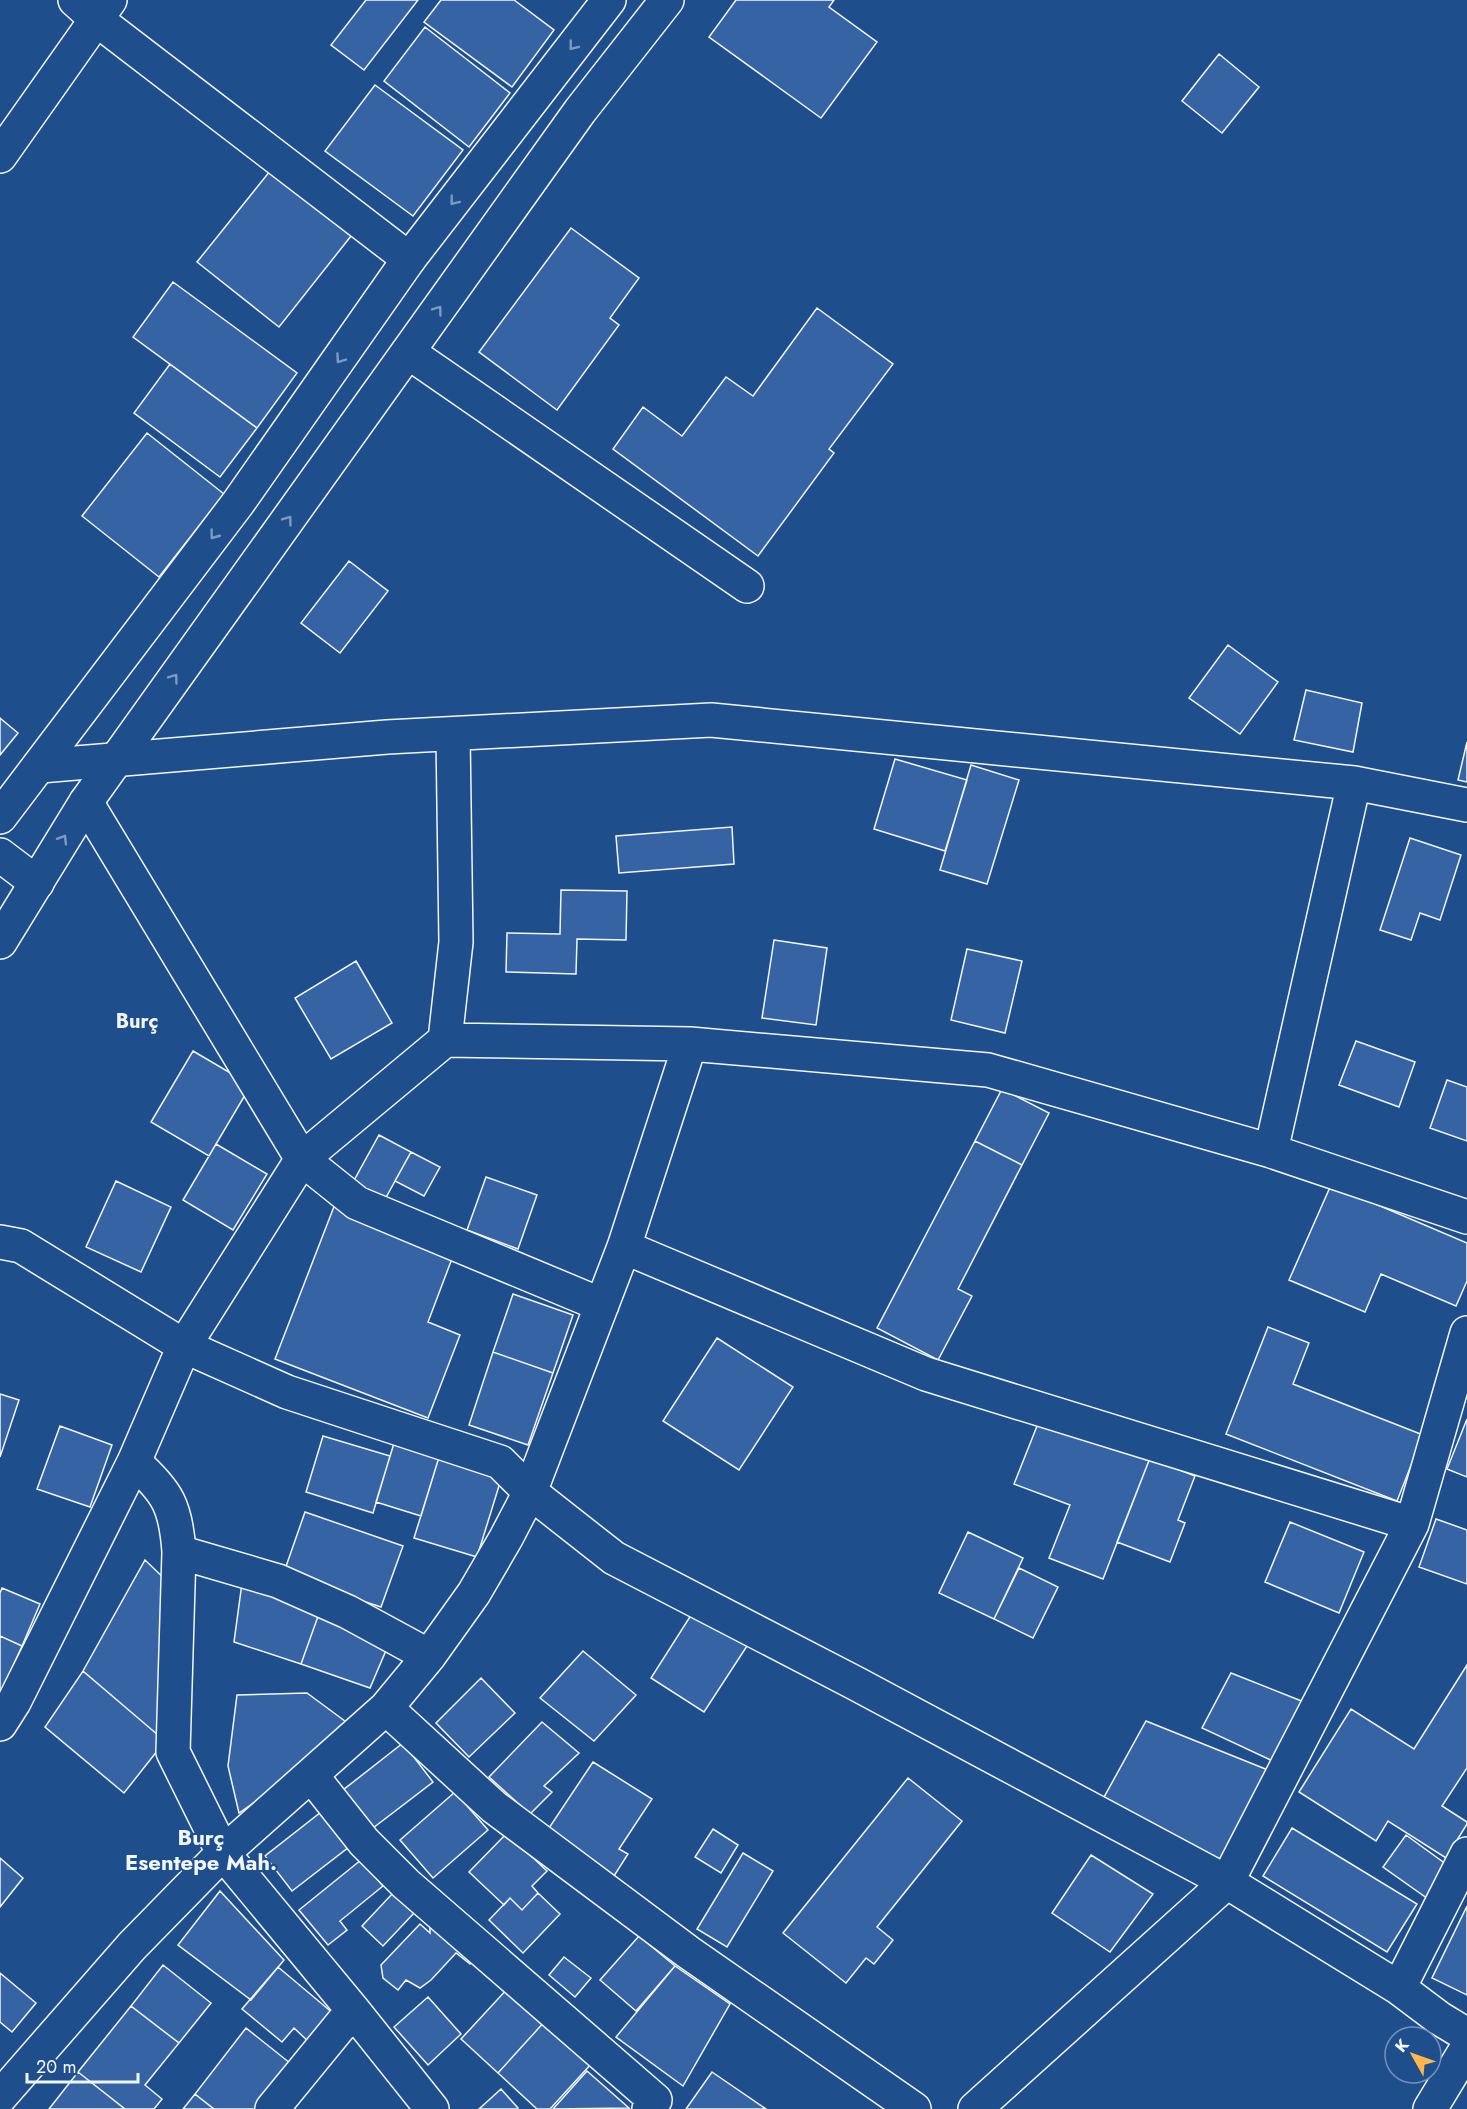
<svg xmlns="http://www.w3.org/2000/svg" width="1467" height="2109" viewBox="0 0 1467 2109" font-family="Jost,sans-serif">
  <style>
    .building { fill: #3563a3; stroke: #f2f6ff; stroke-width: 1.5 }
    .lines { fill: none; stroke-linecap: round; stroke-linejoin: round }
    .minor-casing { stroke: #f2f6ff; stroke-width: 36 }
    .secondary-casing { stroke: #f2f6ff; stroke-width: 36 }
    .minor { stroke: #1f4e8c; stroke-width: 33 }
    .secondary { stroke: #1f4e8c; stroke-width: 33 }
    .oneway { stroke: #7e9ac0 }
    .labels { text-anchor: middle; dominant-baseline: central; stroke-width: 4.5; stroke-linejoin: round; paint-order: stroke }
    .quarter-label { font-size: 20px; font-weight: bold; fill: #f2f6ff; stroke: #1f4e8c }
    .district-label { font-size: 22px; font-weight: bold; fill: #f2f6ff; stroke: #1f4e8c }
  </style>
  <rect width="100%" height="100%" fill="#1f4e8c"/>
  <!-- building -->
  <path class="building" d="M366,0H418L364,70L331,45Z
    M441,0H514L554,30L512,87L424,22Z
    M736,0H834L829,7L877,42L821,118L709,37Z
    M425,27L510,93L469,147L384,81Z
    M1219,54L1259,87L1222,133L1182,101Z
    M375,85L463,150L413,216L325,151Z
    M270,171L351,236L279,327L197,262Z
    M571,228L639,278L610,318L619,325L557,410L479,352Z
    M173,282L297,373L257,428L133,337Z
    M817,308L893,364L829,449L834,453L758,556L613,449L643,407L682,436L726,377L753,396Z
    M170,364L257,428L220,477L134,413Z
    M147,433L224,494L159,577L82,516Z
    M349,561L388,591L340,653L301,623Z
    M1228,645L1278,682L1240,734L1189,698Z
    M1306,690L1362,703L1353,752L1294,740Z
    M0,718L18,733L0,755Z
    M1467,742V782L1458,780Z
    M895,759L967,780L945,851L874,829Z
    M971,765L1019,780L987,884L940,870Z
    M732,827L734,864L619,873L616,836Z
    M1410,838L1461,855L1440,920L1420,913L1411,940L1380,930Z
    M561,890L627,891L626,940L577,939L576,974L506,972L507,933L560,934Z
    M774,940L827,948L816,1025L762,1018Z
    M967,949L1022,961L1005,1033L951,1020Z
    M356,961L392,1023L331,1059L295,998Z
    M1356,1041L1415,1062L1399,1107L1339,1085Z
    M193,1051L251,1085L209,1156L151,1122Z
    M1447,1080L1467,1087V1141L1430,1128Z
    M1002,1089L1049,1113L1022,1165L975,1141Z
    M379,1135L411,1152L384,1201L352,1184Z
    M975,1141L1022,1165L958,1289L972,1296L938,1360L877,1328Z
    M216,1144L267,1174L233,1230L183,1200Z
    M411,1152L440,1167L424,1196L395,1181Z
    M486,1177L537,1195L518,1249L467,1230Z
    M116,1181L171,1207L141,1272L86,1247Z
    M1331,1185L1467,1243V1281L1456,1306L1381,1274L1365,1312L1289,1280Z
    M335,1204L453,1256L428,1322L460,1335L428,1418L275,1359Z
    M513,1294L573,1315L553,1373L493,1352Z
    M1268,1327L1309,1343L1293,1384L1423,1435L1397,1501L1226,1434Z
    M717,1338L793,1387L739,1470L663,1421Z
    M493,1352L553,1373L528,1445L469,1425Z
    M0,1394L19,1400L0,1457Z
    M1041,1416L1150,1458L1103,1579L1049,1558L1070,1505L1014,1484Z
    M1467,1419V1477L1447,1469Z
    M60,1426L112,1445L90,1507L37,1489Z
    M323,1436L390,1456L373,1513L306,1492Z
    M395,1440L440,1454L421,1516L376,1502Z
    M440,1454L503,1473L477,1557L414,1538Z
    M1150,1458L1195,1476L1178,1520L1185,1523L1170,1562L1117,1542Z
    M305,1512L403,1546L381,1607L283,1575Z
    M1436,1519L1467,1530V1584L1419,1567Z
    M1290,1522L1364,1552L1339,1613L1265,1582Z
    M968,1532L1023,1558L994,1619L939,1593Z
    M145,1560L169,1583L165,1741L83,1671Z
    M1019,1568L1058,1587L1033,1638L994,1619Z
    M242,1583L321,1608L301,1664L234,1642Z
    M2,1588L40,1604L22,1646L0,1636V1593Z
    M321,1608L390,1641L370,1688L301,1664Z
    M693,1612L747,1646L704,1712L651,1678Z
    M0,1636L22,1646L0,1695Z
    M583,1651L636,1695L594,1741L540,1698Z
    M1467,1665V1768L1442,1806L1467,1822V1824L1446,1858L1388,1821L1376,1841L1299,1792L1351,1709L1414,1749Z
    M83,1671L165,1741L124,1793L45,1727Z
    M1231,1673L1304,1702L1275,1762L1202,1728Z
    M481,1678L515,1713L469,1757L436,1723Z
    M307,1693L357,1730L239,1813L228,1766L237,1695Z
    M1146,1721L1273,1772L1223,1863L1103,1799Z
    M542,1722L579,1753L544,1786L552,1792L530,1814L489,1777Z
    M403,1743L433,1782L373,1828L343,1790Z
    M593,1762L652,1799L619,1849L628,1854L614,1876L547,1831Z
    M908,1778L962,1821L877,1927L893,1940L874,1964L866,1958L846,1983L783,1933Z
    M455,1792L488,1830L433,1878L400,1840Z
    M330,1805L358,1840L292,1891L265,1856Z
    M1292,1828L1417,1904L1387,1952L1263,1876Z
    M713,1829L738,1845L721,1873L695,1857Z
    M507,1833L547,1871L532,1886L538,1893L522,1910L510,1898L504,1905L469,1872Z
    M1406,1835L1454,1870L1431,1901L1383,1867Z
    M743,1853L773,1871L727,1947L697,1929Z
    M1091,1855L1153,1894L1110,1952L1052,1913Z
    M0,1858L23,1878L0,1907Z
    M361,1860L383,1886L340,1921L347,1930L328,1945L299,1910Z
    M220,1891L284,1960L251,2000L178,1945Z
    M393,1893L414,1913L383,1946L362,1926Z
    M538,1893L560,1914L523,1953L489,1920L510,1898L522,1910Z
    M1467,1906V1995L1432,1978Z
    M420,1924L430,1933V1925L476,1956L470,1964L456,1953L431,1980L420,1988L406,1980L398,1990L383,1978L381,1965Z
    M639,1936L675,1966L636,2011L600,1980Z
    M564,1957L591,1978L575,1997L549,1975Z
    M163,1965L211,2003L179,2043L131,2006Z
    M675,1966L730,2004L683,2086L616,2037Z
    M278,1967L334,2014L310,2043L294,2028L282,2042L242,2009Z
    M0,1973L36,2003L12,2032L0,2022Z
    M509,1987L546,2020L498,2073L461,2039Z
    M428,1997L461,2034L428,2065L394,2027Z
    M131,2006L179,2043L145,2085L162,2099L154,2109H125L78,2072Z
    M546,2020L592,2063L550,2109H537L498,2073Z
    M246,2028L295,2067L261,2109H214L195,2094Z
    M587,2071L629,2108L553,2109Z
    M78,2072L125,2109H49Z
    M712,2072L766,2109H686Z
    M501,2089L518,2108L517,2109H479Z
    M195,2094L214,2109H183Z"/>
  <g class="lines">
    <!-- minor casing -->
    <g class="minor-casing">
      <path id="minor" d="M75,0L96,19L409,259
        M0,156L110,0
        M408,352L747,586
        M40,766L387,737L711,720L1354,783L1467,805
        M86,802L302,1159L357,1203L602,1305
        M0,855L37,883
        M445,1040L690,1044L988,1070L1271,1151L1467,1217
        M1271,1151L1354,783
        M0,1242L21,1246L184,1346L287,1392L500,1462L530,1492L614,1558L855,1683L1227,1882L1399,1988L1439,2018L1467,2035
        M624,1247L926,1374L1412,1524
        M134,1462C168,1492 176,1507 179,1552L173,1752L223,1853L353,2010L432,2109
        M179,1552L278,1581L348,1612L429,1656
        M386,1708L494,1807L688,1952L914,2109
        M0,1724L14,1702L134,1462L184,1346L302,1159L445,1040L456,942L453,735
        M311,1775L364,1842L406,1884L655,2100L649,2109
        M1399,1988L1467,1854
        M0,2097L132,1946L223,1853L386,1708L429,1656L474,1593L506,1538L530,1492L624,1247L690,1044
        M272,2109L353,2010
        M975,2109L1227,1882L1412,1524L1467,1333
        M1430,2109L1467,2048"/>
    </g>
    <!-- secondary casing -->
    <g class="secondary-casing">
      <path id="secondary" d="M0,817L238,503L409,259L609,0
        M0,942L86,802L580,111L667,0"/>
    </g>
    <!-- minor -->
    <use href="#minor" class="minor"/>
    <!-- secondary -->
    <use href="#secondary" class="secondary"/>
  </g>
  <!-- one-way arrows -->
  <defs><path id="oneway-chevron" d="M-2-3.5L2.5 0L-2 3.5" fill="none" stroke-width="1.6" stroke-linecap="round" stroke-linejoin="round" transform="scale(1.5)"/></defs>
  <g class="oneway">
    <use href="#oneway-chevron" transform="translate(573 46) rotate(128)"/>
    <use href="#oneway-chevron" transform="translate(454 201) rotate(128)"/>
    <use href="#oneway-chevron" transform="translate(438 310) rotate(-54)"/>
    <use href="#oneway-chevron" transform="translate(340 359) rotate(125)"/>
    <use href="#oneway-chevron" transform="translate(288 520) rotate(-54)"/>
    <use href="#oneway-chevron" transform="translate(214 535) rotate(127)"/>
    <use href="#oneway-chevron" transform="translate(174 678) rotate(-54)"/>
    <use href="#oneway-chevron" transform="translate(63 839) rotate(-59)"/>
  </g>
  <g class="labels">
    <!-- quarter labels -->
    <g class="quarter-label">
      <text x="137" y="1021">Burç</text>
    </g>
    <!-- district labels -->
    <g class="district-label">
      <text x="201" y="1837">Burç<tspan x="201" dy="25">Esentepe Mah.</tspan></text>
    </g>
  </g>
  <!-- north arrow -->
  <g transform="translate(1413 2055) rotate(310)"><circle r="28" fill="#1f4e8c" stroke="#7391ba" stroke-width="1.5"/>
  <path d="M0-4.5L10 22L0 15L-10 22Z" fill="#ffb74d"/>
  <text y="-9" font-size="16" font-weight="bold" text-anchor="middle" fill="#f2f6ff">K</text>
  </g>
  <!-- scale -->
  <path d="M27 2073v9h111v-9" fill="none" stroke="#f2f6ff" stroke-width="3"/>
  <text x="36" y="2073" font-size="18" fill="#f2f6ff" stroke="#1f4e8c" stroke-width="4.5" paint-order="stroke">20 m</text>
</svg>
